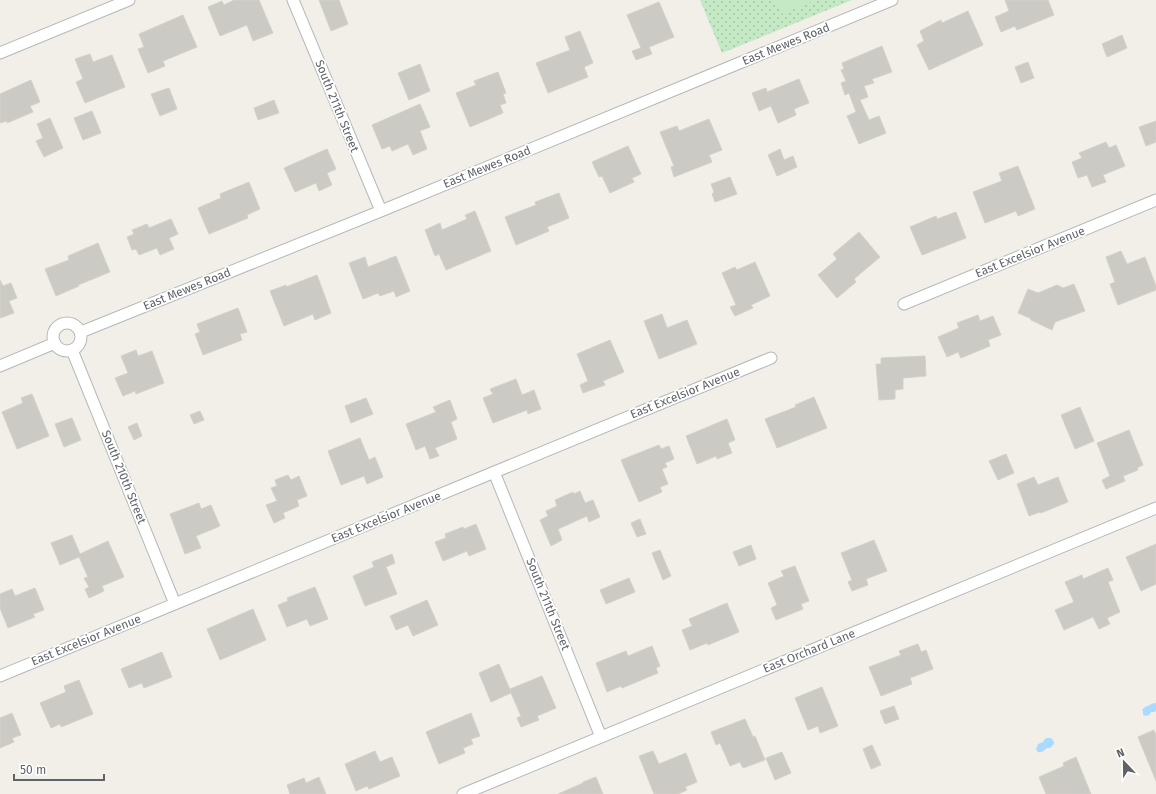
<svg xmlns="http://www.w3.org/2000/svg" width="1156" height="794" viewBox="0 0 1156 794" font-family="'Fira Sans',sans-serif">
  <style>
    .grass { fill: url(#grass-dots) }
    .garden { fill: #c5e8c5 }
    .water { fill: #aadaff }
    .building { fill: #cccac5; stroke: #d6d1c6 }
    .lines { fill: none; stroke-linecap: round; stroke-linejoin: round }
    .minor-casing { stroke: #b5b8bc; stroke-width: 13 }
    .minor { stroke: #fff; stroke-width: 11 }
    .labels { text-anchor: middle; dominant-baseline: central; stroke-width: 3.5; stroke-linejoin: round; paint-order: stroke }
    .street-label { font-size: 12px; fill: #5f6368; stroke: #fff }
  </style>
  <defs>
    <pattern id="grass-dots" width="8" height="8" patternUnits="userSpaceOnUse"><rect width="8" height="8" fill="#c5e8c5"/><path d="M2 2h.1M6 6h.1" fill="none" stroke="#a3c0a4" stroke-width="1.8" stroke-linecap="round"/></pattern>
  </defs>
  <rect width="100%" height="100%" fill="#f1efe8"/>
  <!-- grass -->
  <path class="grass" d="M700,0H852L722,53Z"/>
  <!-- garden -->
  <path class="garden" d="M775,0H816L781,14Z"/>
  <!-- water -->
  <path class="water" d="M1156,703V710L1155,712H1151L1149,715L1146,716L1143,715V711L1142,710L1145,707C1149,706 1151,703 1156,703Z
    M1046,738H1051L1054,742V744L1050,748H1047C1044,751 1041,753 1038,752L1036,749L1038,744L1043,742Z"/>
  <!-- building -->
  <path class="building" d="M234,0H259L273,33L253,41L247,25L220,36L208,7L222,1L224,5Z
    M319,0H339L348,24L331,31Z
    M1005,0H1048L1054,15L1017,30L1015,26L1001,32L995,17L1009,11Z
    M659,2L674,37L649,47L652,54L636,60L632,51L641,48L627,15Z
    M968,11L983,45L929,70L917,45L924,41L920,31L941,20L942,23Z
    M183,15L197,47L163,61L165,66L148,73L138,49L144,47L139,34Z
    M580,31L593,63L584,67L588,77L548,93L536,63L570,50L565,37Z
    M1122,35L1127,48L1107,57L1102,44Z
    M882,46L892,72L872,79L874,83L864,86L868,97L860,100L869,120L879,116L886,133L859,144L847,116L856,112L849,93L845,95L841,83L846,81L841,70L844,69L842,63Z
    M90,54L93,62L112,55L125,87L85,103L76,82L83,79L75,59Z
    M1028,62L1034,78L1021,83L1015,67Z
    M420,64L430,91L409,100L398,73Z
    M498,72L506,93L503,94L506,103L500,105L503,113L470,127L456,93L476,85L474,81Z
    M799,79L809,103L794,109L796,115L778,123L771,106L759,111L752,93L766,88L767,92Z
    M31,80L40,102L30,106L33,112L7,123V121L0,123V94Z
    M169,88L177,109L160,116L151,94Z
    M274,100L279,113L258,120L254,108Z
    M420,104L430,127L420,131L427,149L413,155L408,144L392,151L390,146L382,149L372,125Z
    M92,111L101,133L83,140L74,118Z
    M50,118L63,148L44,157L36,141L43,138L37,124Z
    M709,119L722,150L709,155L712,162L674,177L671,167L674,166L660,132L677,126L679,131Z
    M1156,121V142L1146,146L1139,127Z
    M1106,142L1109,148L1116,145L1125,166L1103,175L1106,182L1092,187L1087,175L1078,178L1072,162L1082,158L1079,153Z
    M628,146L641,174L632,178L634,182L610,193L602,176L599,177L592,162Z
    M327,149L336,169L327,173L332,185L319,191L316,183L295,192L284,168Z
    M780,149L784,160L793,156L797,167L777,176L768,155Z
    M1018,166L1035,209L1018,216L1016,211L985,223L973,192L1002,181L999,173Z
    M730,177L737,194L715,202L712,194L714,192L711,184Z
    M249,182L260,209L247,215L248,218L209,234L198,208L221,198L220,194Z
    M559,193L569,218L547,227L549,231L516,245L505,217L536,205L535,202Z
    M475,211L491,251L446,270L439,254L435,256L425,230L440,223L442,230L467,219L465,215Z
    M956,212L966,238L922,255L910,227L936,216L937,219Z
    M171,219L178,234L169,238L174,249L160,255L157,248L139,255L136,249L132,250L127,237L134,234L132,230L147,224L149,228Z
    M859,232L880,257L854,279L856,282L837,298L818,275L837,259L833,254Z
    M98,243L110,272L78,285L79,286L56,296L45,269L69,260L68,256Z
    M1121,251L1127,264L1145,257L1156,286V290L1118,305L1110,284L1115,282L1106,257Z
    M396,256L410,291L396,297L394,291L380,296L378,293L363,299L349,263L365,257L368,267Z
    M755,262L770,296L751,305L753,308L735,316L730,307L736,305L722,273L735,267L737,270Z
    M317,275L331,313L315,320L313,314L284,326L270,291L286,285V287Z
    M0,280L3,286L11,283L17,298L9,301L14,313L0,318Z
    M1074,284L1085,311L1055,322L1052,330L1031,320L1030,318L1018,313L1028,289L1038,293L1057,285L1063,288Z
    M238,308L247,332L240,334L242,340L203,355L195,334L200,332L197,324Z
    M662,314L667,328L687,320L697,344L659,359L644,321Z
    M978,315L980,321L993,316L1001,335L988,340L990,346L961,358L958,352L947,357L938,337L959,328L957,323Z
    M610,340L624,372L603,381L605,385L583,393L580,385L588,381L577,354Z
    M136,350L138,356L152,351L164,383L136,394L135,391L123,396L115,378L128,373L121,356Z
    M925,356L926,376L903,378V389L895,390V399L879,400L876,364H881V358Z
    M516,379L522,395L534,390L541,409L528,414L527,410L493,423L483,398L493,394L490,389Z
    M32,394L49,436L17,449L2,412L23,403L21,398Z
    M814,397L827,428L777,448L765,419L796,407L795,405Z
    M366,398L373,414L351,423L345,406Z
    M450,400L457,419L451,422L457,439L435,448L439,456L430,459L425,446L416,450L406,424L436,412L433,407Z
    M1080,407L1094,441L1075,449L1061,415Z
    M200,411L204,420L194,424L190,415Z
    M72,418L81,440L64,447L55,424Z
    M727,419L735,440L728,443L732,453L717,459L716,456L697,464L686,436Z
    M137,423L142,436L134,440L128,427Z
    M1129,430L1143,465L1137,468L1138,470L1123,476L1125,481L1106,489L1102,480L1110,476L1097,443Z
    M360,438L369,460L375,457L383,477L367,484L364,476L341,485L328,451Z
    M659,445L661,449L669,446L674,459L665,463L667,467L662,469L668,484L660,487L662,492L639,502L621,460Z
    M1006,454L1014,473L998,480L989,461Z
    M288,475L291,480L299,476L307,496L297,500L299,506L283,513L285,518L274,523L266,505L277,501L271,488L277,486L275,480Z
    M1034,477L1038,485L1058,477L1068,502L1041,513L1040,512L1029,516L1017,484Z
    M580,491L585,503L593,500L600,517L589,522L587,516L558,529L562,540L551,546L540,520L548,516L546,511L557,506L555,500L573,492L574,494Z
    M199,503L201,509L211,505L220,526L196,536L201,548L185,554L170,514Z
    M640,519L646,534L637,537L631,523Z
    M476,524L486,549L469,556L467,551L443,561L435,542L446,538L445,534L463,527L464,529Z
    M72,535L80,554L108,541L124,577L102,586L104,591L89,598L85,589L89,587L84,578L88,577L79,557L60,565L51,543Z
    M874,540L887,571L866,579L868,585L852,591L848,582L852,580L841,553Z
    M1156,544V584L1141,591L1126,557Z
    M751,545L756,559L739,566L733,552Z
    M660,550L671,576L663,580L652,553Z
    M392,554L395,563L386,567L397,594L365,606L353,576L374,567L372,562Z
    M795,566L809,601L801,604L803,609L776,620L771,608L777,605L768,583L784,576L781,571Z
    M1108,568L1113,580L1108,582L1120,612L1107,618L1110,624L1099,629L1093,617L1064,630L1055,610L1074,602L1065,582L1082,575L1083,579Z
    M629,578L635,592L606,604L600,590Z
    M315,587L328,619L310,626L307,619L287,627L278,605L288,601L287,598Z
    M35,588L44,610L33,614L35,617L8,628L0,608V594L12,589L15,596Z
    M427,600L438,625L413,636L408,625L396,630L390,616Z
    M727,603L739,632L708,645L707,643L690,650L682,630L692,626L689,619Z
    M253,609L266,640L220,660L207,629Z
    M918,644L921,652L926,650L933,669L910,678L912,684L881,696L869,667L901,655L899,651Z
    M652,646L660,666L656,668L658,673L622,688L621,686L607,692L596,663L626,651L628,656Z
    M162,652L172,677L144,688L142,683L129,688L121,669Z
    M499,664L511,692L510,689L542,676L556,708L537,716L539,720L521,727L517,718L521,716L511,693L491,702L479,673Z
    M79,680L93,714L61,727L60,724L51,728L40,703L66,692L64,686Z
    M822,687L838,726L820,733L818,726L808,730L795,698Z
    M894,706L899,719L885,724L880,711Z
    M12,713L21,735L12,738L14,742L0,748V718Z
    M471,713L480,736L471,739L473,744L463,748L465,753L439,764L426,732Z
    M745,719L753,737L755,736L765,760L743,768L740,762L730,766L720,743L716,745L711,732Z
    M1154,730L1156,735V781L1138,737Z
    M872,745L881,765L871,769L863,749Z
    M375,751L380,762L392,757L400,776L369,789L367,786L356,791L345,764Z
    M653,751L659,764L686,753L697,782L685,787L687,790L678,794H654L639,756Z
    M782,752L791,773L775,780L766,758Z
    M1076,757L1091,794H1046L1039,777L1064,766L1063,763Z
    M319,777L326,794H290L287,785L304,778L306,783Z
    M596,777L603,794H558L583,783V782Z"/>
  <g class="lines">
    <!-- minor casing -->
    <g class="minor-casing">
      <path id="minor" d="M293,0L381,211
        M0,53L129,0
        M904,304L1156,200
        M53 337a14 14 0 1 1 28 0a14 14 0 1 1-28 0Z
        M81,332L381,211L892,0
        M72,350L175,604
        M0,366L55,343
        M494,472L601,737
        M0,676L771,358
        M463,794L1156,508"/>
    </g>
    <!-- minor -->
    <use href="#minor" class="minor"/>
  </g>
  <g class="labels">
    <!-- street labels -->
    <g class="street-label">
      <text transform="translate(786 44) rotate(-22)">East Mewes Road</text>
      <text transform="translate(337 106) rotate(68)">South 211th Street</text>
      <text transform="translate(487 167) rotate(-22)">East Mewes Road</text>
      <text transform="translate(1030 252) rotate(-22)">East Excelsior Avenue</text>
      <text transform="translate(187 289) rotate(-22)">East Mewes Road</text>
      <text transform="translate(685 393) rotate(-22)">East Excelsior Avenue</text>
      <text transform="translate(124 477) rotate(68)">South 210th Street</text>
      <text transform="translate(386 517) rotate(-22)">East Excelsior Avenue</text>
      <text transform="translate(548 604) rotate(68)">South 211th Street</text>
      <text transform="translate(86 640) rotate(-22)">East Excelsior Avenue</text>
      <text transform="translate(809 651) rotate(-22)">East Orchard Lane</text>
    </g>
  </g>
  <!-- north arrow -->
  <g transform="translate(1124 762) rotate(338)" stroke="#ffffff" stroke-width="3" paint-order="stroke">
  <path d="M0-3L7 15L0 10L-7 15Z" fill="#5f6368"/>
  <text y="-6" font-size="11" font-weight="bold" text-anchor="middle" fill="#5f6368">N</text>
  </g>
  <!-- scale -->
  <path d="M14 774v6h90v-6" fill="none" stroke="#5f6368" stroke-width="2"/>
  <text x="20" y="774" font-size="12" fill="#5f6368" stroke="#ffffff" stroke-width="3" paint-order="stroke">50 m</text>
</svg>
